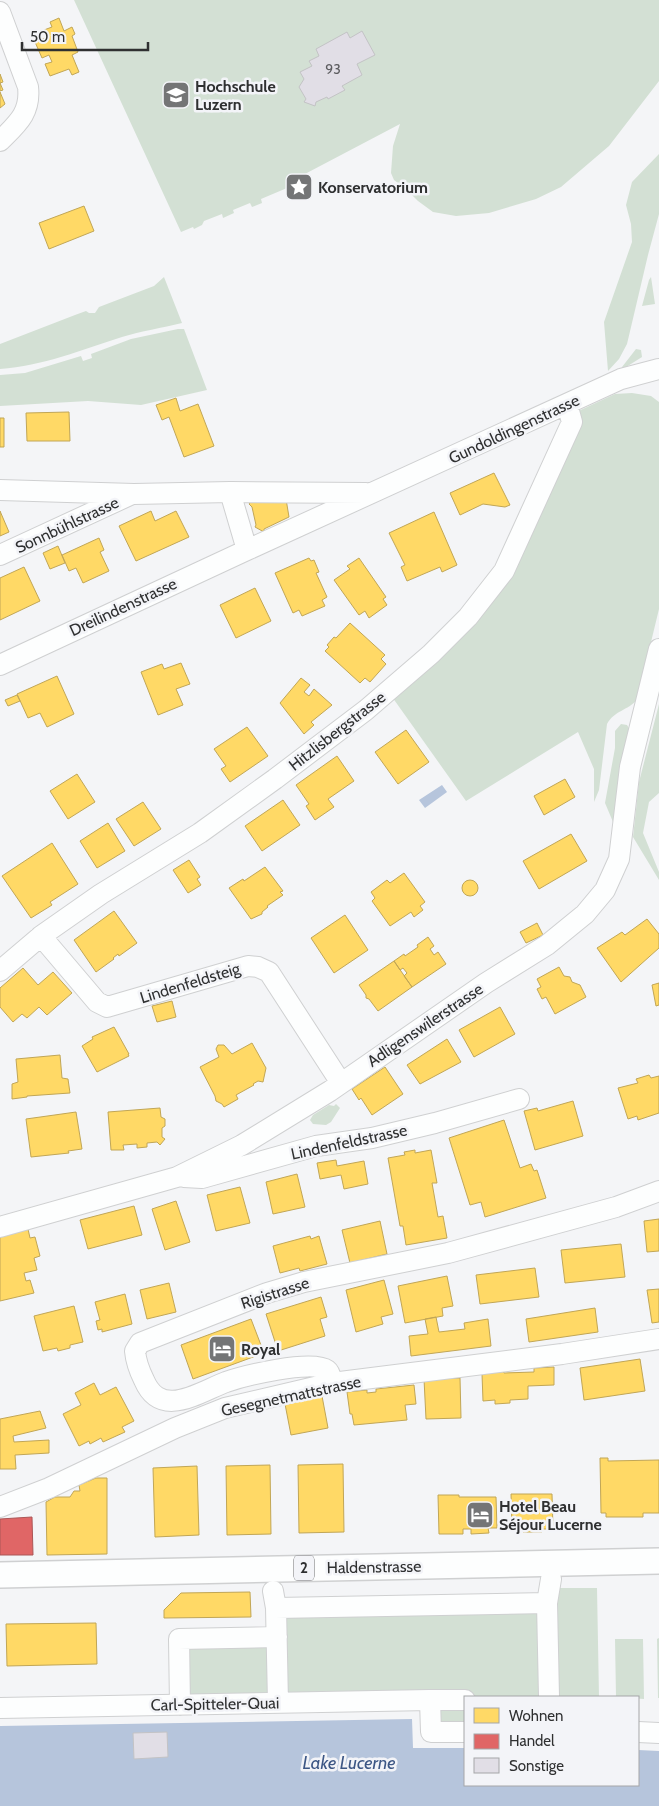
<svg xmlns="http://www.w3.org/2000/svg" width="659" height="1806" viewBox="0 0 659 1806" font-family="Cabin,sans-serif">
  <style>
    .green { fill: #d3e0d4 }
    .water { fill: #b6c5dc }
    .homes { fill: #ffd966; stroke: #c1a656 }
    .shops { fill: #e06666; stroke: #ab5656 }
    .building { fill: #e1dee6; stroke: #c3c3c5 }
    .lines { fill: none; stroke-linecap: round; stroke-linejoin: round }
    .minor-casing { stroke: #cfd0d1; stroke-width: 22 }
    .major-casing { stroke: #cfd0d1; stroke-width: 28 }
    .minor { stroke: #fdfefe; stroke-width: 20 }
    .major { stroke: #fdfefe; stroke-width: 25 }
    .labels { text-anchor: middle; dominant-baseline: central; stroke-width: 5; stroke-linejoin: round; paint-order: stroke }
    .number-label { font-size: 14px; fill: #5c5c5f }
    .shield { fill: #f3f4f8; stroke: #6a6b6d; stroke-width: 1 }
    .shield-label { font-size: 15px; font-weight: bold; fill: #2f3031 }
    .poi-label { font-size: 16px; font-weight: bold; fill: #2f3031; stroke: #f3f4f8; text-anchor: start }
    .street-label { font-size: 16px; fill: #2f3031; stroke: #f3f4f8 }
    .water-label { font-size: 18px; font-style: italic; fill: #3d5785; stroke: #f3f4f8 }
  </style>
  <rect width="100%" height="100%" fill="#f4f5f7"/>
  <!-- green -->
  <path class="green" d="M74,0H659V81L609,146L561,187L536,199L489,213L456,216L433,212L418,201L406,189L394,180L391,173L393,146L400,124L303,175L305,185L299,192H292L287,188L261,199L262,203L252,207L250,203L233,210L234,213L223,218L222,214L204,221L202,225L194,229L193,227L181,232Z
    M659,154V214L648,255L627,344L619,359L608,371L604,322L632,242L631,224L626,205L632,182Z
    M164,277L182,323C162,328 141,331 122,337C81,350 43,366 0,369V344L75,315L86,311L89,313H95L99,307L154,286Z
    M651,277L655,304L642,306L649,280Z
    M178,329H184L207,390L141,405L88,401L0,406V375L25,373L81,356L83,361L92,358L91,354L131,339Z
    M636,349L641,350L642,357L623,369L622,367Z
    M632,393L651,396L659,402V609L637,700C628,710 614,711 607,724L599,790L594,802V769L578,732L466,801L390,694L487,601L572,414L615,394Z
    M659,704V793L649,802L643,833L659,872V880L633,837L639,782Z
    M621,724L627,725L630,730L616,829L605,803L615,748V731Z
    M336,1104L340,1108L331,1122L326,1125L313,1124L310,1120L313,1115L329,1105L334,1106Z
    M554,1588H597L599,1697H555Z
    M547,1603L549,1697H465V1732H431L430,1701L180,1705L179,1639L277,1637L276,1608Z
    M659,1638V1698H658L657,1639Z
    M615,1639H643L644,1699L616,1697Z"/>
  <!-- water -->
  <path class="water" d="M442,785L447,792L425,808L419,800Z
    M412,1719L413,1748H465V1785H638V1750L659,1751V1806H0V1726Z"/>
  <!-- homes -->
  <path class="homes" d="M59,18L64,31L72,27L75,34L72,36L78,52L72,55L79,72L72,75L69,69L50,76L45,64L52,62L49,55L42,58L35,42L47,37L44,30L52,27L50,22Z
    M0,74L3,82L0,83L3,90L0,91Z
    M0,92L5,104L0,108Z
    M84,206L94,231L49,249L39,223Z
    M176,398L180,411L198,404L214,446L184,457L169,417L162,420L156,405Z
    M69,412L70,441H27L26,413Z
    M0,418H4V447H0Z
    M494,473L510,505L505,507L483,504L460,515L450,493Z
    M255,497L286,499L289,517L264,529V532L255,527L256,525L252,507L249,504Z
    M0,511L9,532L0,536Z
    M151,511L155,521L176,511L189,537L136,561L119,526Z
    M434,512L457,565L442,572L440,567L407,581L401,567L405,565L389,533Z
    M99,538L104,550L100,552L109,571L83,583L76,568L69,571L62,555Z
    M58,546L65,563L50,569L43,553Z
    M309,558L311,561L314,560L319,572L316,573L327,597L322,600L325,606L302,616L299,610L293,613L275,573Z
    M359,558L386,597L383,599L387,605L369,618L365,611L359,615L334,580L350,569L347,566Z
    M24,567L40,601L0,620V578Z
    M255,588L271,621L236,638L220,605Z
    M350,623L385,655L381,659L386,664L370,682L365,678L360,683L325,651L329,647L327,645L334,637L336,638Z
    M181,663L190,684L176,689L183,705L158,715L141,672L162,664L164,669Z
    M57,676L74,714L47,727L40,713L28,718L17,694Z
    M301,678L310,685L304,692L309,696L314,689L332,705L311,722L314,725L304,734L280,703Z
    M17,695L20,701L8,706L5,700Z
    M247,727L268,756L230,782L221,769L226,766L214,749Z
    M406,730L429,762L398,784L375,752Z
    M337,756L354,781L328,799L334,807L315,820L306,806L309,804L296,785Z
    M77,774L95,802L68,819L50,791Z
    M565,779L575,797L544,815L534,796Z
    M283,800L300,825L262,851L245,826Z
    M143,802L161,829L134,846L116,819Z
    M108,823L125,851L97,868L80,841Z
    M571,834L587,861L539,889L523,861Z
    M52,843L78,884L50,902L52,905L31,918L2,876Z
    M189,860L200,877L197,879L201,885L188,893L173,870Z
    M265,867L283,891L280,892L283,895L267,906L268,907L262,912V914L251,919L229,888L243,879L244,881Z
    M404,873L425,902L420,906L423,910L414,917L411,912L390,926L372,901L375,898L371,892L387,880L390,883Z
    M462 888a8 8 0 1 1 16 0a8 8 0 1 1-16 0Z
    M114,911L137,943L119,956L118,954L113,958L114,959L96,972L74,940Z
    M345,915L368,950L334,973L311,938Z
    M647,919L659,934V948L621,982L597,948L622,932L625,935Z
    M537,923L543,935L526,943L520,932Z
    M428,937L434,946L430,949L434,955L438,952L446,964L412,987L404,976L407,973L403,968L400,970L394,961L404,954L405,956L418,947L417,945Z
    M394,961L412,987L378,1011L369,999L366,998V995L359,985Z
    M559,967L564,976L570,977L572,982L580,985L586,997L555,1014L546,997L542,999L537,989L541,987L537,979Z
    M23,968L38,985L53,972L72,993L47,1015L39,1007L27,1018L22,1014L13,1022L0,1007V988Z
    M659,983V1005L656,1006L652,985Z
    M172,1001L176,1017L157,1022L152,1006Z
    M500,1007L515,1034L474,1057L459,1030Z
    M114,1027L129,1054H128L129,1056L97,1072L82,1046L93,1039L92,1037Z
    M447,1039L461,1062L420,1084L407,1065Z
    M252,1043L266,1068L263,1082L258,1081L253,1084L254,1085L236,1095L238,1099L224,1107L222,1104L216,1101L215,1096L200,1067L219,1057L216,1049L218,1045H224L232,1054Z
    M60,1055L62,1078L68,1079L70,1093L27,1096V1097L12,1099V1084L18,1082L16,1059Z
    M385,1067L403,1094L372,1115L361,1098L359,1100L352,1089Z
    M649,1075L651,1078L659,1076V1113L638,1120L637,1116L628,1119L618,1088L638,1083L636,1079Z
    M573,1101L583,1136L535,1150L524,1111L537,1108L538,1111Z
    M160,1108L161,1117L165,1119V1126L162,1128V1137L165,1139L160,1145L157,1142L147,1143V1147L137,1148V1144L123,1145L124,1150H111L108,1112Z
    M76,1112L82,1149L68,1151L69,1153L31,1157L26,1119Z
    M504,1120L520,1168L531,1164L534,1171L537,1170L546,1198L485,1217L481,1202L470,1205L449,1138Z
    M415,1150V1153L431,1150L437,1183H432L438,1217L443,1216L447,1238L406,1245L403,1226H400L388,1158L405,1155L404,1152Z
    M336,1160L337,1166L364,1161L368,1184L344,1189L341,1175L320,1179L317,1163Z
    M297,1174L305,1207L273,1214L266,1182Z
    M240,1187L250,1223L216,1231L207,1195Z
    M176,1201L190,1242L165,1250L152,1209Z
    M134,1206L142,1235L88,1249L80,1220Z
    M659,1219V1251L647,1252L644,1221Z
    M380,1221L387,1254L350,1263L342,1230Z
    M28,1229L30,1238L35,1237L40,1256L34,1258L37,1270L24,1273L26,1281L30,1280L34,1293L0,1301V1236Z
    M310,1236L311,1239L319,1236L327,1264L300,1271L299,1268L280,1273L273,1246Z
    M621,1244L625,1277L565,1283L561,1250Z
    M535,1268L539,1297L480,1304L476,1275Z
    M447,1276L453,1306L442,1308L443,1316L405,1323L398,1286Z
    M384,1280L393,1314L381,1317L383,1324L356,1332L346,1290Z
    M169,1283L176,1312L147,1319L140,1290Z
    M659,1289V1322L652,1323L647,1290Z
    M125,1294L132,1324L102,1332V1329L98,1330L96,1321L100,1320L95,1302Z
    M321,1297L327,1317L320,1319L325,1336L278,1351L266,1314Z
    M74,1306L83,1342L70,1345V1348L58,1351L57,1348L43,1351L34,1316Z
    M595,1308L598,1332L529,1342L526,1319Z
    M436,1317L439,1332L465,1329L464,1323L488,1319L491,1346L411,1356L409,1336L428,1334L425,1319Z
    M251,1319L264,1353L193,1379L181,1345Z
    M640,1359L645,1391L584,1400L580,1368Z
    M554,1367V1385L528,1386V1399L510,1400V1403L495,1404V1400L483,1401L482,1374L491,1373V1370H503L504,1373L534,1372V1368Z
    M460,1378L461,1418L426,1419L424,1379Z
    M94,1383L100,1395L116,1387L134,1421L122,1427L125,1432L103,1442L101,1438L90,1444L89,1441L79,1446L63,1414L81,1405L75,1393Z
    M414,1385L416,1404L405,1405L407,1420L354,1425L352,1414H350L347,1392L367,1390V1393L376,1392V1389Z
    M322,1396L328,1428L291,1435L285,1404Z
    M40,1411L46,1428L13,1436L14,1442L49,1440V1453L15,1455L16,1469H0V1419Z
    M600,1458H608V1461L659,1460V1513H643V1517H606V1513H601Z
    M343,1464L344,1532L299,1533L298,1465Z
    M270,1465L271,1534L227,1535L226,1466Z
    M197,1466L199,1535L155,1537L153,1468Z
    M96,1478H107V1554L47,1555L46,1502L55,1497H70L74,1491H80L79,1485Z
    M511,1494H552L553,1529H542V1532H523V1530H512Z
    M438,1495H459V1497H496L497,1528H488L489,1533L471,1534V1529H463V1534H439Z
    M250,1592L251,1617L164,1618V1610L181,1593Z
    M96,1623L97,1664L7,1666L6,1624Z"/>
  <!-- shops -->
  <path class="shops" d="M32,1517L33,1555H0V1519Z"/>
  <!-- building -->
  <path class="building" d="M362,31L375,55L357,64L362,75L342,86L345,90L328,99L327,97L316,102L315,106L304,102L306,99L299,87L304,79L300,72L312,66L309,61L319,56L316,49L347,32L350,38Z
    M167,1732L168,1757L134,1759L133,1733Z"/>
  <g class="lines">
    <!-- minor casing -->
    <g class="minor-casing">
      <path id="minor" d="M0,12L28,87C31,113 17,124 0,141
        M0,490L134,494L230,492L366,493
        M230,492L247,550
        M0,555L130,495
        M0,665L247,550L621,379L659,369
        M41,936L97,1002L107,1007L248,966L258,967L269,972L341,1083
        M0,971L41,936L101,894L200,833L275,779L366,710L431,654L468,617L504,571L572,422L567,404
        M184,1177L202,1178L316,1146L372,1138L435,1123L519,1099
        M0,1227L177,1177L242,1145L330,1091L486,983L547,945L585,914L605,890L619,859L630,767L659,649
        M332,1383C331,1379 331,1373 327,1370C312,1359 244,1376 226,1382C199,1392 161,1420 144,1380C139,1370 136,1362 135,1351L140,1343L267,1293L304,1282L448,1253L616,1207L659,1191
        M0,1507L49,1488L175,1428L225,1408L332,1383L562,1354L659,1339
        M273,1591L276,1608L278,1703
        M276,1608L547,1603
        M549,1697L547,1603L551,1579
        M430,1700H465
        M180,1705L179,1639L277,1637
        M0,1708L430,1700L431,1732H465
        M638,1732L659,1733"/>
    </g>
    <!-- major casing -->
    <g class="major-casing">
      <path id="major" d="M0,1575L659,1561"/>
    </g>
    <!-- minor -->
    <use href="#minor" class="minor"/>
    <!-- major -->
    <use href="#major" class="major"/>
  </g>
  <!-- icons -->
  <defs>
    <g id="university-square" transform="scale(1.4375)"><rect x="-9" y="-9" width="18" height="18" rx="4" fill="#747576" stroke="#f3f4f8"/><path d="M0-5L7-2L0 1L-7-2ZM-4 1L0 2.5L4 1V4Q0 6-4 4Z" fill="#fff"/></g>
    <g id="sight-square" transform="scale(1.4375)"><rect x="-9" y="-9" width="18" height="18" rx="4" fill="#747576" stroke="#f3f4f8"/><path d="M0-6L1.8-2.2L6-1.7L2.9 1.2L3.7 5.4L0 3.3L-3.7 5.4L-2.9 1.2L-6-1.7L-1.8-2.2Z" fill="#fff"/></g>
    <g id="hotel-square" transform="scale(1.4375)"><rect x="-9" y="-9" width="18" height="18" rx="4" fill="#747576" stroke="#f3f4f8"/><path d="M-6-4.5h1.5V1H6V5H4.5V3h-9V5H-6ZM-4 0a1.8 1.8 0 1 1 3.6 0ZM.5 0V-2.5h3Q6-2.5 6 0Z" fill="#fff"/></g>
  </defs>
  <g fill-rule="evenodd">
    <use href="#university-square" x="176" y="95"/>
    <use href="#sight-square" x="299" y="187"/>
    <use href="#hotel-square" x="222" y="1349"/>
    <use href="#hotel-square" x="480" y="1515"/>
  </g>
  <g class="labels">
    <!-- number labels -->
    <g class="number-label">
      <text x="333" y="69">93</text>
    </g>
    <!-- shield labels -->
    <rect class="shield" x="294" y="1555.5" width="20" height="25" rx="4"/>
    <g class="shield-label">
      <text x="304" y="1568">2</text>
    </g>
    <!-- poi labels -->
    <g class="poi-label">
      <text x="195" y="86">Hochschule<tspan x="195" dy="18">Luzern</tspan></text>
      <text x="318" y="187">Konservatorium</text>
      <text x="241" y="1349">Royal</text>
      <text x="499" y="1506">Hotel Beau<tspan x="499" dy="18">Séjour Lucerne</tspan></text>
    </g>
    <!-- street labels -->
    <g class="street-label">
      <text transform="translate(514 429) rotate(-25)">Gundoldingenstrasse</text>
      <text transform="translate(67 525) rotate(-25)">Sonnbühlstrasse</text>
      <text transform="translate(123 607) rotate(-25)">Dreilindenstrasse</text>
      <text transform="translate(337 731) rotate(-38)">Hitzlisbergstrasse</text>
      <text transform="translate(190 983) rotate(-17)">Lindenfeldsteig</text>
      <text transform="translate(425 1025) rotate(-34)">Adligenswilerstrasse</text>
      <text transform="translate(349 1142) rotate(-12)">Lindenfeldstrasse</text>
      <text transform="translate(275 1293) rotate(-18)">Rigistrasse</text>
      <text transform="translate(291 1396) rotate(-12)">Gesegnetmattstrasse</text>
      <text transform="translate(374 1567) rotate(-1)">Haldenstrasse</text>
      <text transform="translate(215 1704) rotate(-1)">Carl-Spitteler-Quai</text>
    </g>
    <!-- water labels -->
    <g class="water-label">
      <text x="349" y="1763">Lake Lucerne</text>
    </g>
  </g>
  <!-- legend -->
  <rect x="464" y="1696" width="175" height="90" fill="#f3f4f8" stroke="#a5a6a8"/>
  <rect x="474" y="1708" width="25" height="15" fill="#ffd966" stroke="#a5a6a8"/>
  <text x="509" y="1721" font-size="15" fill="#2f3031">Wohnen</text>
  <rect x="474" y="1734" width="25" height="15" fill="#e06666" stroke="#a5a6a8"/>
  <text x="509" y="1746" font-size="15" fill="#2f3031">Handel</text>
  <rect x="474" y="1758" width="25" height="15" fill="#e1dee6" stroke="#a5a6a8"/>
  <text x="509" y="1771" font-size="15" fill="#2f3031">Sonstige</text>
  <!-- scale -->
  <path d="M22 42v8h126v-8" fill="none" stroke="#2f3031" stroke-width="2.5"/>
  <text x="30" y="42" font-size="15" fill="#2f3031" stroke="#f3f4f8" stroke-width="4" paint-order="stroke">50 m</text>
</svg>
